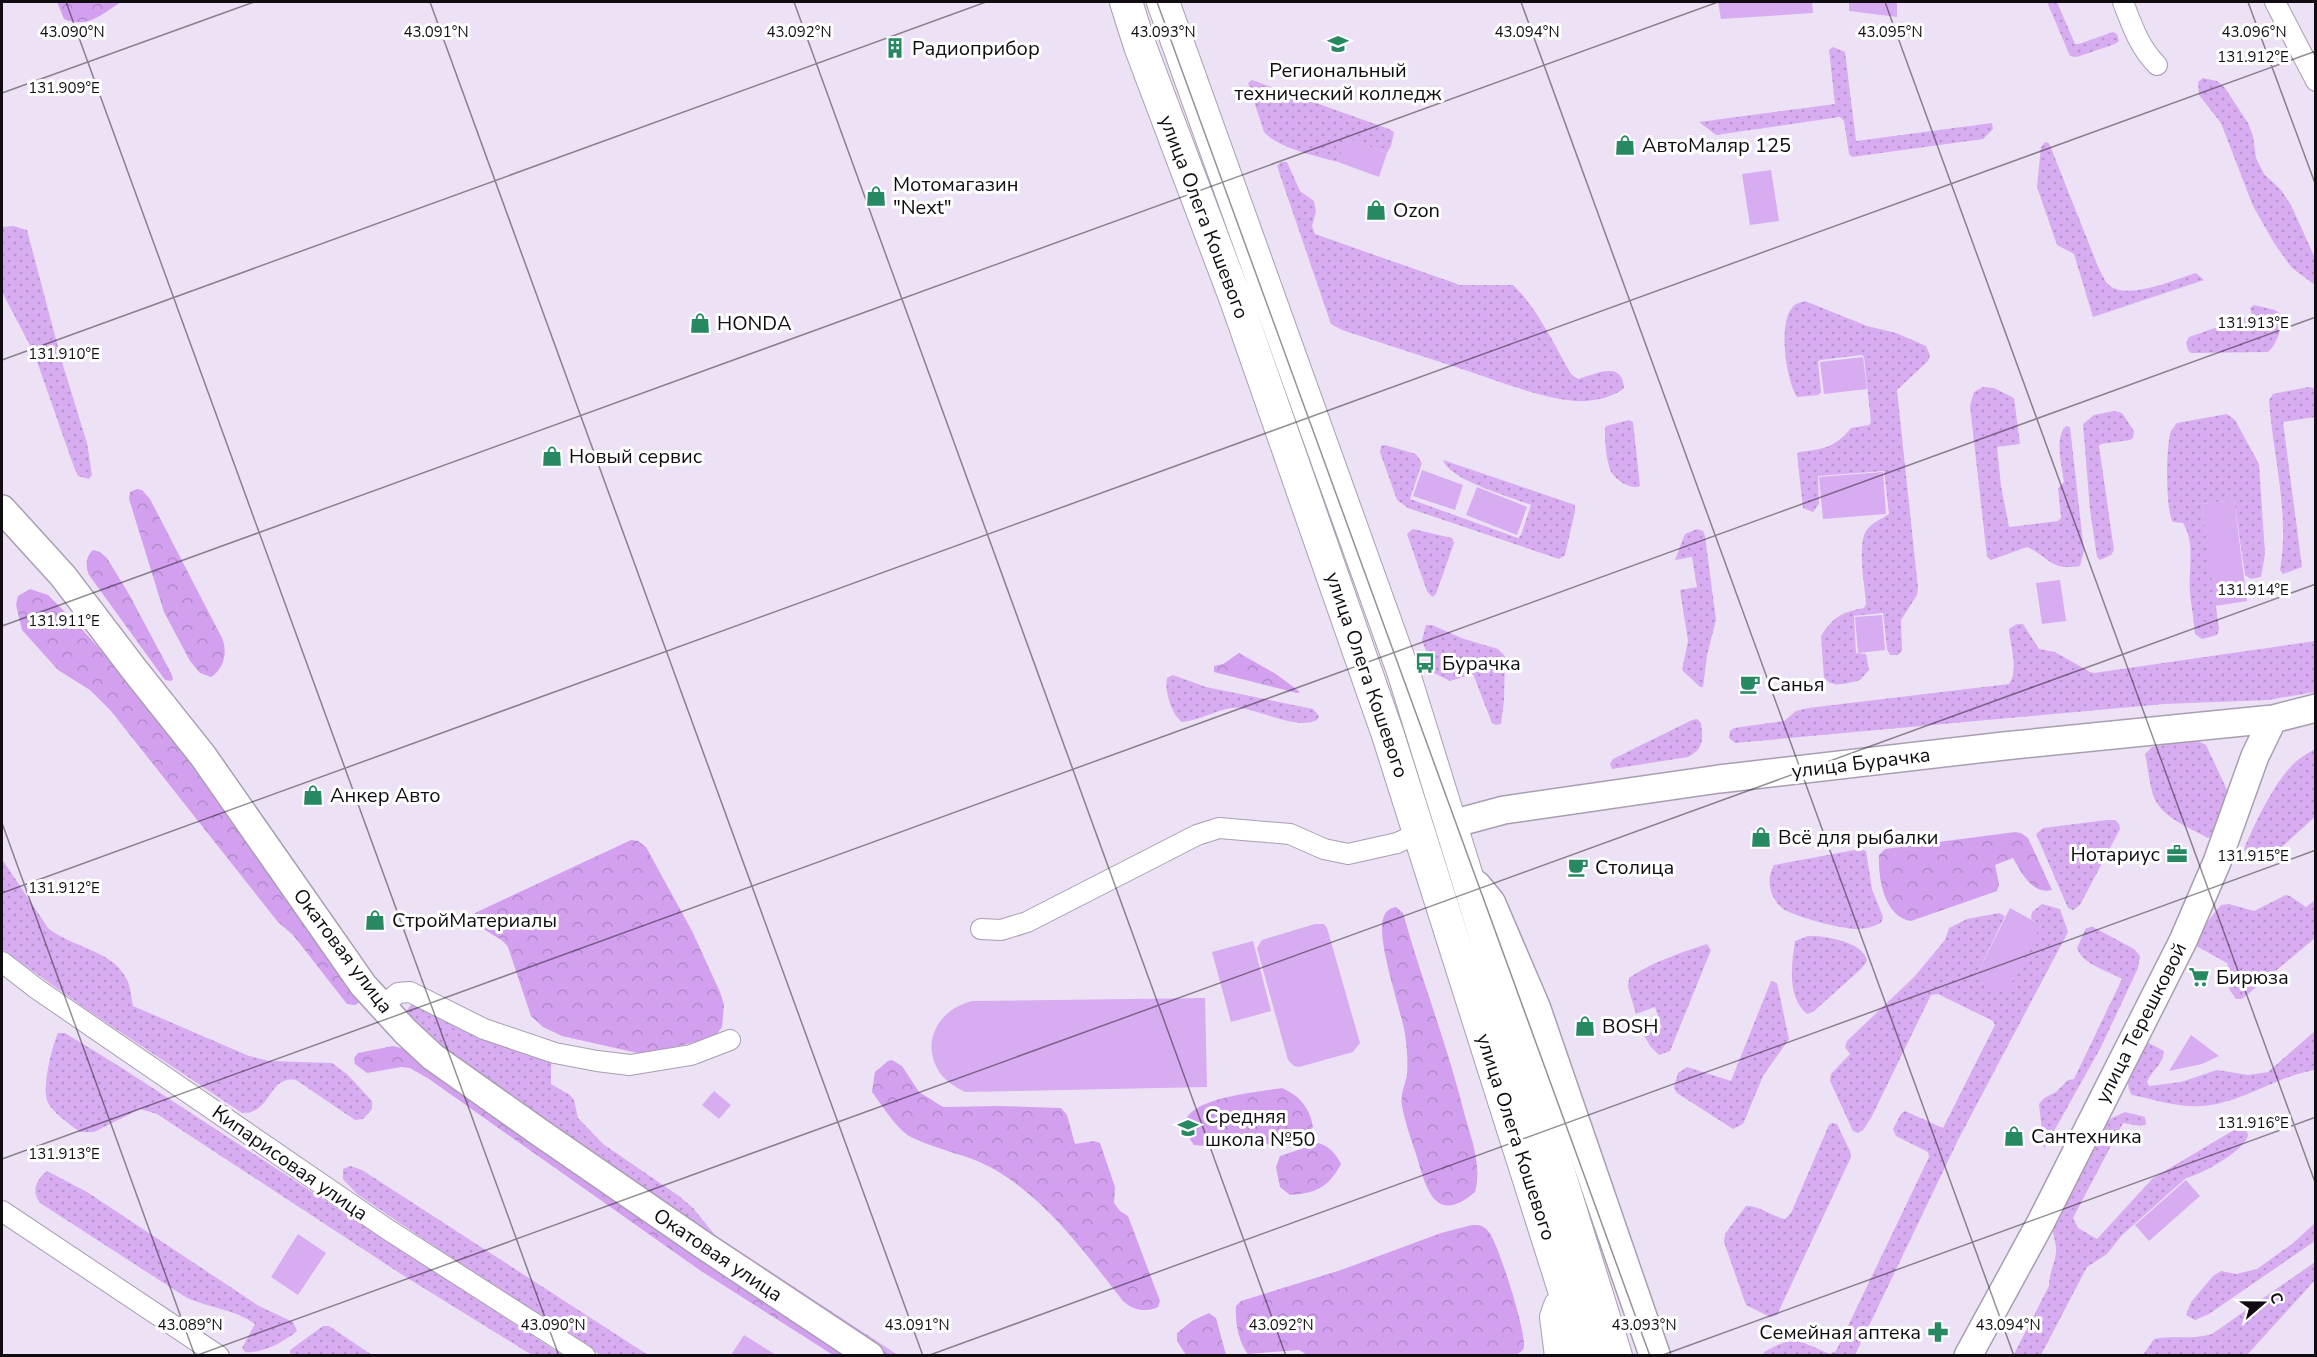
<svg xmlns="http://www.w3.org/2000/svg" width="2317" height="1357" viewBox="0 0 2317 1357" font-family="'Nunito Sans',sans-serif">
  <style>
    .grass { fill: url(#grass-dots) }
    .forest { fill: url(#forest-crowns) }
    .green { fill: #d8acf1 }
    .lines { fill: none; stroke-linecap: round; stroke-linejoin: round }
    .minor-casing { stroke: #a99eb1; stroke-width: 22 }
    .secondary-casing { stroke: #a99eb1; stroke-width: 30 }
    .primary-casing { stroke: #a99eb1; stroke-width: 33 }
    .trunk-casing { stroke: #a99eb1; stroke-width: 34 }
    .minor { stroke: #fff; stroke-width: 20 }
    .secondary { stroke: #fff; stroke-width: 27 }
    .primary { stroke: #fff; stroke-width: 30 }
    .trunk { stroke: #fff; stroke-width: 32 }
    .ticks { fill: none; stroke: #100c12; stroke-width: 1.5; stroke-opacity: 0.45 }
    .labels { text-anchor: middle; dominant-baseline: central; stroke-width: 6; stroke-linejoin: round; paint-order: stroke }
    .poi-label { font-size: 20px; fill: #100c12; stroke: #fff; text-anchor: start }
    .street-label { font-size: 20px; fill: #100c12; stroke: #fff }
    .ticks-label { font-size: 15px; text-anchor: middle; fill: #100c12; stroke: #fff; stroke-width: 6; stroke-linejoin: round; paint-order: stroke }
  </style>
  <defs>
    <pattern id="grass-dots" width="8" height="8" patternUnits="userSpaceOnUse" patternTransform="scale(1.5)"><rect width="8" height="8" fill="#d8acf1"/><path d="M2 2h.1M6 6h.1" fill="none" stroke="#b893ce" stroke-width="1.8" stroke-linecap="round"/></pattern>
    <pattern id="forest-crowns" width="20" height="18" patternUnits="userSpaceOnUse" patternTransform="scale(1.5)"><rect width="20" height="18" fill="#d2a0ef"/><path d="M2 6a3 3 0 1 1 6 0M12 15a3 3 0 1 1 6 0" fill="none" stroke="#b389cc"/></pattern>
  </defs>
  <rect width="100%" height="100%" fill="#ede1f5"/>
  <!-- grass -->
  <path class="grass" d="M2047,2H2057L2075,44H2079L2113,32L2117,34L2119,41L2115,44L2077,57L2070,56Z
    M1833,47L1845,52L1856,141L1992,123L1993,129L1983,139L1852,157L1849,154L1844,121L1840,117L1716,135L1699,122L1835,104L1829,50Z
    M2203,78L2217,81L2225,88L2248,123L2253,136L2256,158L2264,174L2281,190L2291,205L2315,258V285L2292,268L2274,243L2253,206L2221,123L2199,95L2198,82Z
    M1252,80L1389,129L1394,132L1391,146L1387,153L1347,139L1338,162C1317,156 1278,148 1264,132L1248,83Z
    M2045,142L2049,143L2099,269C2102,274 2105,282 2109,285C2127,301 2176,279 2196,273L2204,280L2093,317L2074,254L2057,245L2037,187L2041,147Z
    M1281,162H1287L1300,191L1314,201L1316,211L1312,226L1315,234L1460,285H1513C1536,306 1555,346 1571,374L1578,379C1597,374 1622,360 1624,388C1613,398 1591,402 1576,401C1541,398 1507,384 1474,373C1430,359 1386,344 1342,330L1331,324L1277,166Z
    M13,226L27,230L62,362L87,443L92,475L89,479L78,476L74,467L34,353L2,292V227Z
    M1805,301L1867,326L1896,333L1926,346L1930,355L1928,361L1897,390L1918,588L1917,595L1901,620L1902,651L1898,655H1890L1887,649L1883,613L1854,616L1856,653L1866,654L1869,670L1860,680C1848,683 1833,689 1824,678L1821,636C1833,617 1842,612 1864,608L1866,604C1865,586 1857,547 1866,531C1871,523 1881,519 1889,514L1884,471L1818,476L1819,504L1813,512L1803,508L1797,454L1799,452C1823,449 1835,448 1851,428L1869,425L1871,422L1864,357L1862,355L1820,360L1818,362L1821,392L1818,395L1797,397C1786,380 1778,324 1792,308C1795,303 1800,303 1805,301Z
    M2254,305L2275,310L2281,314C2283,325 2277,345 2268,352L2191,353L2188,350L2186,343L2189,337L2252,315L2250,308Z
    M1983,387L1994,388L2014,398L2020,444L1997,447L2001,486L2009,527L2058,521L2061,518L2058,488L2064,482C2062,467 2054,437 2066,426L2070,427L2084,551L2080,566C2050,571 2051,558 2027,547L1991,560L1987,557L1970,406L1974,392Z
    M2308,387L2315,388V417L2283,422L2302,567L2283,574L2280,570C2290,514 2273,456 2269,400L2273,394Z
    M2114,411L2122,413L2134,431L2133,438L2130,440L2101,444L2099,446L2114,550L2111,555L2100,560L2097,557L2090,510L2083,424L2094,415Z
    M2227,414L2235,420L2259,464L2265,554L2261,577L2251,579L2245,575L2234,500L2202,504L2219,629L2217,635L2202,639L2195,634C2194,620 2191,606 2190,592C2188,570 2196,544 2183,523L2173,522C2165,510 2166,443 2171,431C2173,428 2175,425 2177,423Z
    M1629,420L1633,422L1640,486C1631,490 1617,481 1612,473C1607,467 1603,433 1606,426Z
    M1385,445L1416,454L1422,463L1410,499L1518,538L1521,535L1531,505C1511,497 1449,480 1443,460L1575,505V511L1565,555L1559,559L1408,508L1397,500L1380,452L1381,446Z
    M1413,529L1452,538L1454,543L1436,594L1432,597L1427,591L1409,540L1407,534Z
    M1697,529L1703,531L1705,536L1716,620L1707,655L1703,687H1700L1682,670L1688,641L1680,590L1697,587L1692,557L1675,560L1685,534Z
    M2017,624H2023L2039,649L2055,652L2090,672L2094,673L2315,641V692L2268,700L2164,704L1735,743L1729,738L1730,731L1734,728L1784,721L1796,711L1808,708L2009,684C2019,671 2010,644 2009,629Z
    M1426,625H1432L1464,639L1498,649L1505,656L1504,700L1501,724L1496,725L1492,723L1473,674L1450,681L1434,673L1422,640Z
    M1173,675L1206,687L1313,709L1319,716L1317,720C1297,730 1263,711 1240,708C1222,706 1201,721 1182,722C1172,715 1164,690 1167,678Z
    M1697,719L1701,723C1703,739 1704,749 1688,757L1612,769L1610,764L1613,759L1692,720Z
    M2189,740H2196L2206,745L2228,792L2214,835L2208,838C2189,827 2161,818 2153,795C2149,782 2148,767 2145,754L2152,747Z
    M2315,749V817L2265,862C2252,862 2248,861 2244,849C2255,823 2277,776 2299,759C2304,755 2310,752 2315,749Z
    M2107,820H2115L2119,824L2120,829L2080,905L2073,910L2068,908L2036,834L2043,828Z
    M1860,849L1866,851L1872,889L1883,917L1881,923C1874,926 1866,929 1858,929C1845,930 1791,916 1782,908C1769,897 1766,879 1774,865Z
    M2,859L48,928C71,947 112,950 126,978C131,986 131,997 133,1006L249,1056L269,1061L332,1063L347,1074L372,1101V1109L363,1119L355,1120L296,1080C268,1075 272,1114 242,1113L86,1009L2,949Z
    M2286,895L2290,896L2306,907L2315,900V938L2242,999H2236L2229,989L2231,976L2227,963L2198,947L2195,942L2203,927L2221,905L2229,904L2254,911Z
    M2042,904L2060,909L2068,932L1959,1138L1855,1355L1763,1356L1764,1352C1795,1334 1799,1341 1830,1354L1836,1351L1929,1157L1928,1152L1896,1136L1893,1129L1901,1114L1905,1111L1943,1128L1995,1025L1993,1021L1938,994L1931,995L1871,1118L1863,1130L1858,1133L1853,1131L1830,1081L1831,1074L1850,1054L1845,1047L1847,1041L1914,977L1945,940L1949,928L1967,919L1999,913L2005,916L1975,978L2041,926L2031,919L2032,912Z
    M2093,927L2134,949L2140,956L2138,968L2101,1047L2044,1149L2039,1104L2044,1098L2056,1092L2068,1080L2074,1079L2122,979C2107,970 2083,965 2077,948L2086,928Z
    M1808,936C1823,935 1865,942 1867,961L1862,968L1813,1012L1807,1014C1786,996 1792,964 1795,941Z
    M1707,944L1711,950L1670,1051L1659,1055L1650,1046L1644,1035L1662,1028L1655,1007L1636,1014L1628,987L1629,978C1652,962 1680,953 1707,944Z
    M1771,981L1777,983L1789,1039L1763,1076L1743,1124L1733,1129L1677,1093L1674,1088L1678,1073L1687,1067L1731,1081Z
    M412,1004L419,1005L548,1060L551,1063V1084L570,1095L574,1100L578,1118L603,1144L679,1196L693,1208L715,1235L898,1355H881L476,1072C456,1057 415,1033 406,1011Z
    M2315,1031V1070C2276,1076 2241,1104 2201,1106C2179,1108 2153,1099 2132,1095C2121,1081 2136,1059 2142,1044L2147,1042L2164,1051C2163,1065 2152,1070 2147,1082L2149,1086L2181,1082L2217,1070L2248,1075L2268,1072Z
    M58,1033H65L122,1068L562,1355H532L401,1274L157,1114L140,1109L94,1132H80C70,1124 54,1114 48,1103C41,1090 52,1046 58,1033Z
    M2125,1112L2145,1117L2146,1124L2141,1126L2123,1123L2073,1218L2078,1228L2097,1239L2153,1178L2234,1130H2245L2248,1134C2248,1149 2201,1175 2186,1178L2122,1235L2107,1254L2087,1267L2041,1355L2013,1356L2049,1286C2049,1273 2055,1264 2056,1252C2057,1244 2052,1233 2052,1223L2096,1139L2110,1119Z
    M1832,1123L1837,1124L1850,1151L1851,1157L1777,1315L1770,1317L1746,1305L1724,1242L1725,1234L1746,1206C1761,1206 1771,1216 1785,1219L1791,1213L1829,1125Z
    M350,1166L362,1170L648,1355H601L503,1293L357,1194L343,1179V1169Z
    M47,1171L87,1192L259,1306L293,1322L297,1331C284,1342 262,1354 245,1352L242,1348L255,1324C234,1309 210,1308 187,1298L40,1203C31,1191 36,1180 47,1171Z
    M2315,1223V1241L2209,1314L2195,1320L2186,1315L2191,1302L2213,1276L2221,1271L2236,1274L2257,1269L2292,1244Z
    M2315,1262V1280L2247,1355H2143L2154,1339C2174,1335 2193,1340 2212,1334Z
    M323,1326H329L372,1355L293,1356L290,1353V1350Z"/>
  <!-- forest -->
  <path class="forest" d="M57,2H121C102,14 88,29 64,19Z
    M137,489L142,490L150,499L222,638C228,652 224,669 211,677L200,673L190,661L164,612L129,499L130,492Z
    M93,550L100,552L107,558L130,596L172,675L173,679L171,681L165,680L89,575C85,566 86,556 93,550Z
    M30,589L48,595L79,626L125,677L214,791L362,997L360,1002L355,1005L347,1004L293,935L278,922L111,711L90,690L58,670L22,630L16,605L18,596Z
    M1239,653L1276,674L1300,692L1297,693L1214,672V666L1223,664Z
    M2015,832L2021,833L2028,838L2052,890C2032,895 2021,872 2013,858L1995,865L1999,884L1997,891L1911,921C1884,917 1878,878 1879,855L1885,849Z
    M631,840L638,841L646,847L692,931L720,992L724,1005L722,1027L717,1034L700,1041L642,1054L562,1036L543,1027L531,1016L508,947L503,941L472,922L475,913Z
    M1396,907L1403,913C1422,981 1448,1047 1465,1116C1472,1140 1482,1167 1475,1192C1434,1227 1426,1187 1416,1154C1411,1139 1405,1122 1402,1106C1400,1094 1405,1086 1407,1075C1408,1061 1407,1048 1405,1034C1401,1009 1373,933 1385,914C1388,909 1392,908 1396,907Z
    M393,1046L401,1048L413,1055L850,1355H833L701,1271L429,1079L410,1068L401,1067L367,1073L355,1064L354,1058L358,1053Z
    M892,1060L902,1066L919,1092L943,1107L999,1106L1061,1108L1067,1115L1075,1144L1094,1141L1100,1143L1115,1187L1114,1203L1120,1211L1128,1216L1160,1301L1158,1307C1145,1313 1133,1310 1123,1301C1085,1253 1047,1199 992,1168C967,1154 936,1150 911,1137C897,1130 882,1105 872,1092L875,1072L888,1061Z
    M1282,1088C1300,1096 1310,1108 1313,1127L1309,1132L1269,1145L1253,1134H1243L1206,1146L1194,1145C1190,1139 1184,1132 1185,1124C1188,1097 1260,1092 1282,1088Z
    M1319,1143C1330,1147 1336,1154 1341,1164C1328,1188 1316,1193 1290,1195L1280,1187L1276,1167L1280,1156Z
    M1472,1225C1479,1225 1483,1225 1488,1231C1498,1241 1526,1332 1524,1346C1524,1351 1519,1353 1515,1356H1309L1299,1350L1248,1354C1238,1342 1235,1321 1236,1306L1241,1301L1341,1270L1441,1233Z
    M1209,1313L1216,1318L1226,1355H1186L1177,1341V1333L1192,1321Z"/>
  <!-- green -->
  <path class="green" d="M1718,2H1812L1813,13L1721,19Z
    M1849,2H1897V17L1849,11Z
    M1346,138L1387,153L1379,177L1338,162Z
    M1771,170L1779,221L1750,225L1742,174Z
    M1863,357L1867,389L1824,394L1820,362Z
    M1422,470L1463,485L1455,510L1413,496Z
    M1883,472L1886,514L1823,519L1819,477Z
    M1477,487L1527,507L1517,535L1466,515Z
    M2234,500L2247,601L2215,606L2202,504Z
    M2060,580L2066,621L2042,624L2036,583Z
    M1882,615L1885,650L1858,653L1855,617Z
    M2010,908L2041,925L2006,994L1975,978Z
    M1315,924H1324L1327,928L1360,1043L1353,1052L1299,1067L1294,1066L1288,1060L1257,948L1262,940Z
    M1253,941L1271,1011L1231,1022L1212,952Z
    M1205,998L1207,1087L965,1092C955,1087 942,1079 937,1068C921,1038 942,1008 972,1001Z
    M2191,1035L2219,1056L2202,1064L2169,1071Z
    M714,1091L731,1105L719,1119L702,1105Z
    M2186,1180L2200,1196L2149,1241L2135,1225Z
    M298,1234L326,1253L298,1295L271,1277Z
    M744,1335L776,1355H731Z"/>
  <g class="lines">
    <!-- minor casing -->
    <g class="minor-casing">
      <path id="minor" d="M2123,2C2132,25 2139,47 2157,65
        M2275,2L2316,81
        M981,929L1001,930L1027,922L1197,835L1219,828L1290,834L1324,849L1348,854L1397,843L1419,833
        M2,962L37,989L387,1229L585,1356
        M382,1006L398,993L410,992L484,1029L555,1053L597,1061L630,1065L691,1055L730,1040
        M2,1211L219,1356"/>
    </g>
    <!-- secondary casing -->
    <g class="secondary-casing">
      <path id="secondary" d="M2,509L63,576L133,668L203,756L363,985L405,1031L433,1057L539,1132L703,1245L870,1356
        M1452,824L1504,810L1719,779L2004,746L2273,719L2316,708
        M1968,1356L2041,1222L2183,941L2217,862L2255,756L2273,719"/>
    </g>
    <!-- primary casing -->
    <g class="primary-casing">
      <path id="primary" d="M1476,886L1490,903L1535,1008L1655,1356"/>
    </g>
    <!-- trunk casing -->
    <g class="trunk-casing">
      <path id="trunk" d="M1126,2L1140,46L1236,300L1388,735L1585,1356
        M1163,2L1403,671L1616,1356
        M1560,1306L1556,1317L1561,1356"/>
    </g>
    <!-- minor -->
    <use href="#minor" class="minor"/>
    <!-- secondary -->
    <use href="#secondary" class="secondary"/>
    <!-- primary -->
    <use href="#primary" class="primary"/>
    <!-- trunk -->
    <use href="#trunk" class="trunk"/>
  </g>
  <!-- ticks -->
  <path class="ticks" d="M66,2L559,1356M430,2L923,1356M794,2L1286,1356M1157,2L1650,1356M1521,2L2014,1356M1885,2L2316,1185M2248,2L2316,186M2,93L254,2M2,360L986,2M2,626L1718,2M2,823L195,1356M2,893L2316,51M2,1159L2316,317M195,1356L2316,584M927,1356L2316,850M1660,1356L2316,1117"/>
  <!-- icons -->
  <defs>
    <g id="university-bare" transform="scale(1.62)"><path d="M0-5L7-2L0 1L-7-2ZM-4 1L0 2.5L4 1V4Q0 6-4 4Z" fill="#278962" stroke="#fff" stroke-width="2.5" paint-order="stroke"/></g>
    <g id="building-bare" transform="scale(1.62)"><path d="M-4-6H4V6H1V3H-1V6H-4ZM-2.5-4.3h1.7v1.8h-1.7ZM.8-4.3h1.7v1.8H.8ZM-2.5-1h1.7V.8h-1.7ZM.8-1h1.7V.8H.8Z" fill="#278962" stroke="#fff" stroke-width="2.5" paint-order="stroke"/></g>
    <g id="shop-bare" transform="scale(1.62)"><path d="M-5-2.5h2.3a2.7 3.5 0 0 1 5.4 0H5L5.5 6h-11ZM-1.5-2.5h3a1.5 2.3 0 0 0-3 0Z" fill="#278962" stroke="#fff" stroke-width="2.5" paint-order="stroke"/></g>
    <g id="bus-bare" transform="scale(1.62)"><path d="M-5-6H5V4H4V6H2V4H-2V6H-4V4H-5ZM-3.5-4V0h7V-4ZM-3.5 1.2v1.5H-2V1.2ZM2 1.2v1.5H3.5V1.2Z" fill="#278962" stroke="#fff" stroke-width="2.5" paint-order="stroke"/></g>
    <g id="cafe-bare" transform="scale(1.62)"><path d="M-5.5-4.5H6V0H3Q3 3.5 0 3.5H-2.5Q-5.5 3.5-5.5 0ZM3-3.2v2h1.7v-2ZM-6 4.5H4V6H-6Z" fill="#278962" stroke="#fff" stroke-width="2.5" paint-order="stroke"/></g>
    <g id="office-bare" transform="scale(1.62)"><path d="M-6-3h4V-5.5h4V-3h4V5H-6ZM-1-4.5V-3h2v-1.5ZM-6 0V1H6V0Z" fill="#278962" stroke="#fff" stroke-width="2.5" paint-order="stroke"/></g>
    <g id="supermarket-bare" transform="scale(1.62)"><path d="M-6-5.5h2.5l.6 2H6L4.5 2H-2.5L-4.4-4H-6ZM-1.5 3.2a1.3 1.3 0 1 0 .1 0ZM3 3.2a1.3 1.3 0 1 0 .1 0Z" fill="#278962" stroke="#fff" stroke-width="2.5" paint-order="stroke"/></g>
    <g id="school-bare" transform="scale(1.62)"><path d="M0-5L7-2L0 1L-7-2ZM-4 1L0 2.5L4 1V4Q0 6-4 4Z" fill="#278962" stroke="#fff" stroke-width="2.5" paint-order="stroke"/></g>
    <g id="pharmacy-bare" transform="scale(1.62)"><path d="M-2-6h4v4h4v4h-4v4h-4v-4h-4v-4h4Z" fill="#278962" stroke="#fff" stroke-width="2.5" paint-order="stroke"/></g>
  </defs>
  <g fill-rule="evenodd">
    <use href="#university-bare" x="1338" y="44"/>
    <use href="#building-bare" x="895" y="48"/>
    <use href="#shop-bare" x="1625" y="145"/>
    <use href="#shop-bare" x="876" y="196"/>
    <use href="#shop-bare" x="1376" y="210"/>
    <use href="#shop-bare" x="700" y="323"/>
    <use href="#shop-bare" x="552" y="456"/>
    <use href="#bus-bare" x="1425" y="663"/>
    <use href="#cafe-bare" x="1750" y="684"/>
    <use href="#shop-bare" x="313" y="795"/>
    <use href="#shop-bare" x="1761" y="837"/>
    <use href="#office-bare" x="2177" y="854"/>
    <use href="#cafe-bare" x="1578" y="867"/>
    <use href="#shop-bare" x="375" y="920"/>
    <use href="#supermarket-bare" x="2199" y="977"/>
    <use href="#shop-bare" x="1585" y="1026"/>
    <use href="#school-bare" x="1188" y="1128"/>
    <use href="#shop-bare" x="2014" y="1136"/>
    <use href="#pharmacy-bare" x="1938" y="1332"/>
  </g>
  <g class="labels">
    <!-- poi labels -->
    <g class="poi-label">
      <text x="912" y="48">Радиоприбор</text>
      <text x="1338" y="70" text-anchor="middle">Региональный<tspan x="1338" dy="23">технический колледж</tspan></text>
      <text x="1642" y="145">АвтоМаляр 125</text>
      <text x="893" y="184">Мотомагазин<tspan x="893" dy="23">"Next"</tspan></text>
      <text x="1393" y="210">Ozon</text>
      <text x="717" y="323">HONDA</text>
      <text x="569" y="456">Новый сервис</text>
      <text x="1442" y="663">Бурачка</text>
      <text x="1767" y="684">Санья</text>
      <text x="330" y="795">Анкер Авто</text>
      <text x="1778" y="837">Всё для рыбалки</text>
      <text x="2160" y="854" text-anchor="end">Нотариус</text>
      <text x="1595" y="867">Столица</text>
      <text x="392" y="920">СтройМатериалы</text>
      <text x="2216" y="977">Бирюза</text>
      <text x="1602" y="1026">BOSH</text>
      <text x="1205" y="1116">Средняя<tspan x="1205" dy="23">школа №50</tspan></text>
      <text x="2031" y="1136">Сантехника</text>
      <text x="1921" y="1332" text-anchor="end">Семейная аптека</text>
    </g>
    <!-- street labels -->
    <g class="street-label">
      <text transform="translate(1204 217) rotate(69)">улица Олега Кошевого</text>
      <text transform="translate(1367 675) rotate(71)">улица Олега Кошевого</text>
      <text transform="translate(1861 763) rotate(-7)">улица Бурачка</text>
      <text transform="translate(343 951) rotate(53)">Окатовая улица</text>
      <text transform="translate(2141 1023) rotate(-63)">улица Терешковой</text>
      <text transform="translate(1516 1137) rotate(72)">улица Олега Кошевого</text>
      <text transform="translate(290 1163) rotate(35)">Кипарисовая улица</text>
      <text transform="translate(718 1255) rotate(34)">Окатовая улица</text>
    </g>
  </g>
  <g class="ticks-label">
    <text x="72" y="37">43.090°N</text>
    <text x="436" y="37">43.091°N</text>
    <text x="799" y="37">43.092°N</text>
    <text x="1163" y="37">43.093°N</text>
    <text x="1527" y="37">43.094°N</text>
    <text x="1890" y="37">43.095°N</text>
    <text x="2254" y="37">43.096°N</text>
    <text x="2253" y="62">131.912°E</text>
    <text x="64" y="93">131.909°E</text>
    <text x="2253" y="328">131.913°E</text>
    <text x="64" y="359">131.910°E</text>
    <text x="2253" y="595">131.914°E</text>
    <text x="64" y="626">131.911°E</text>
    <text x="2253" y="861">131.915°E</text>
    <text x="64" y="893">131.912°E</text>
    <text x="2253" y="1128">131.916°E</text>
    <text x="64" y="1159">131.913°E</text>
    <text x="190" y="1330">43.089°N</text>
    <text x="553" y="1330">43.090°N</text>
    <text x="917" y="1330">43.091°N</text>
    <text x="1281" y="1330">43.092°N</text>
    <text x="1644" y="1330">43.093°N</text>
    <text x="2008" y="1330">43.094°N</text>
  </g>
  <!-- border -->
  <rect width="2317" height="1357" fill="none" stroke="#100c12" stroke-width="6"/>
  <!-- north arrow -->
  <g transform="translate(2263 1303) rotate(70)" stroke="#ffffff" stroke-width="4.5" paint-order="stroke">
  <path d="M0-4.5L10 22L0 15L-10 22Z" fill="#100c12"/>
  <text y="-9" font-size="16" font-weight="bold" text-anchor="middle" fill="#100c12">С</text>
  </g>
</svg>
